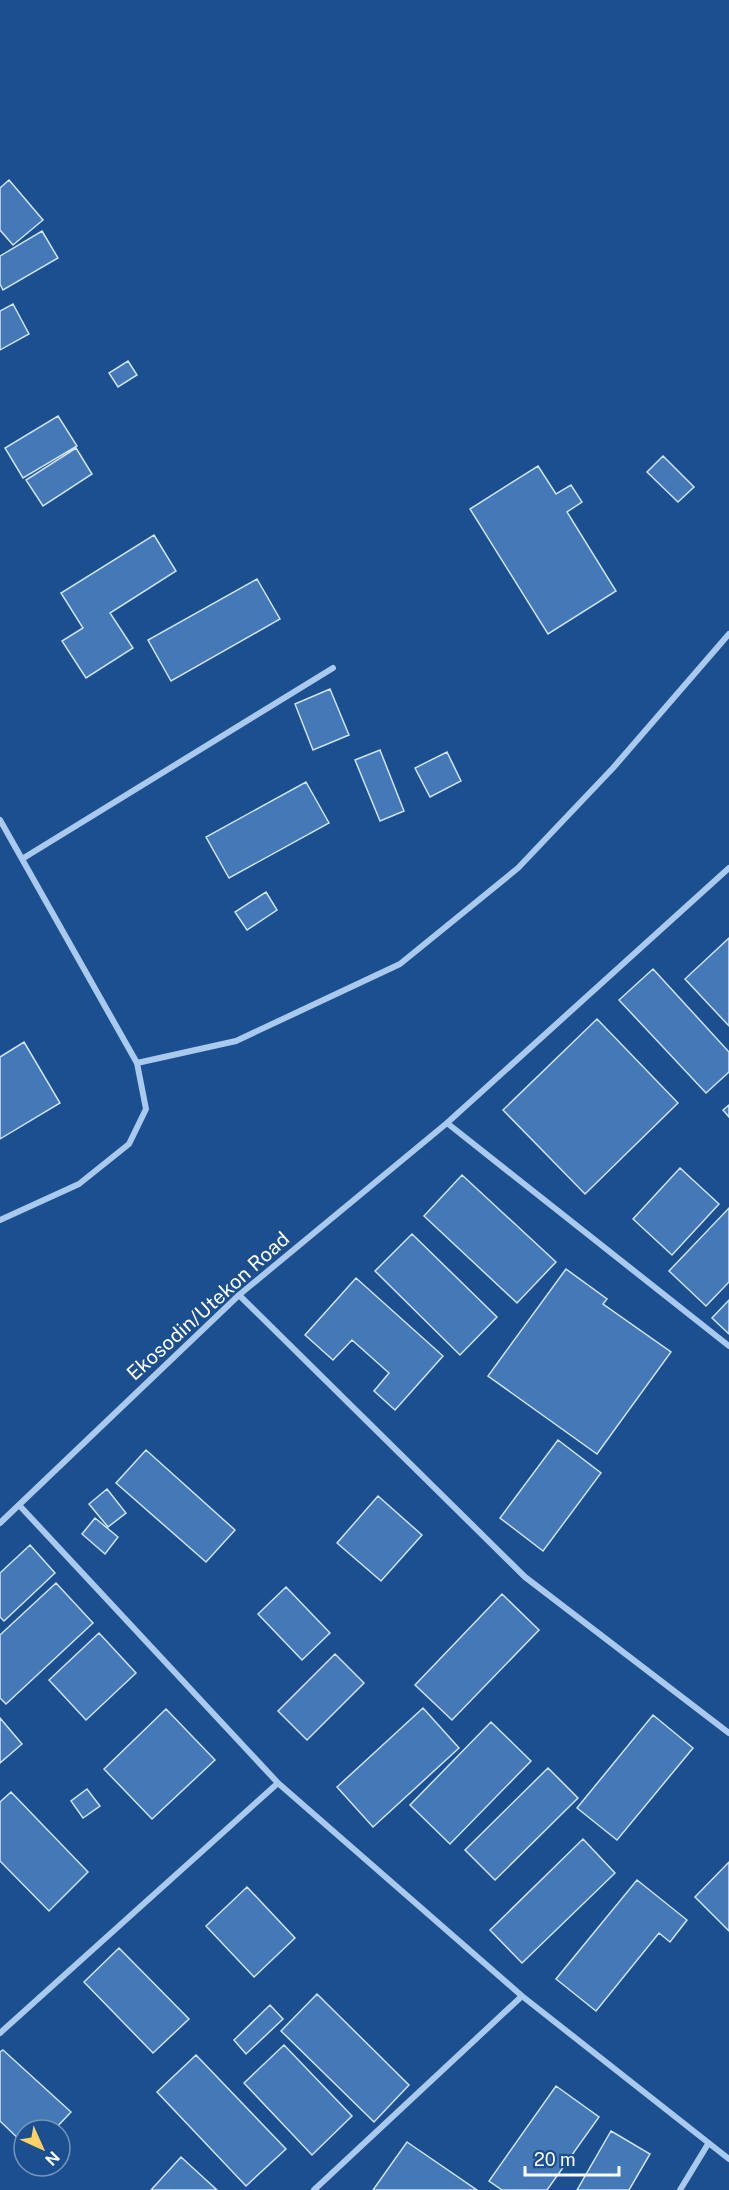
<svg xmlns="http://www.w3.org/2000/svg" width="729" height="2190" viewBox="0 0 729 2190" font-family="'Public Sans',sans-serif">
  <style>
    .building { fill: #4478b7; stroke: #cfe3fa; stroke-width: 1.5 }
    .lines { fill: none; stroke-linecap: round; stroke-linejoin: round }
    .street { stroke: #a9c9ee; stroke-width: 6 }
    .labels { text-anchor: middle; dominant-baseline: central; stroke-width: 4.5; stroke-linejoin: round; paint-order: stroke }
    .street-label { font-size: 20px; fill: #fff; stroke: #1b4f8f }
  </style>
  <rect width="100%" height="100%" fill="#1b4f8f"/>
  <!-- building -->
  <path class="building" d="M9,180L43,220L13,245L0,230V188Z
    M42,231L58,258L3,290L0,284V256Z
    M13,304L29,334L0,350V311Z
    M128,361L137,375L118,387L109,373Z
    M58,416L77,446L23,478L5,448Z
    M76,448L92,474L43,506L26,480Z
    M663,456L694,487L678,502L647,472Z
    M538,466L556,494L571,485L582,502L567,512L616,591L548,634L470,509Z
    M154,535L176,571L110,613L133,648L86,678L62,641L83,628L61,593Z
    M257,579L280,619L171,681L148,640Z
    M330,689L349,735L313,750L295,704Z
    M380,750L404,811L380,821L355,760Z
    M447,752L461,781L430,797L415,768Z
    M306,782L329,823L229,878L206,837Z
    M266,892L277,910L247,930L235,912Z
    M729,938V1026L685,979Z
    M653,969L729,1052V1072L706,1093L619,1000Z
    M597,1019L678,1103L585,1194L503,1110Z
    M24,1042L60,1103L0,1139V1057Z
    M729,1105V1117L723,1110Z
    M680,1168L719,1204L672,1255L633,1219Z
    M462,1175L556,1262L517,1303L424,1216Z
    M729,1208V1282L706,1306L669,1271Z
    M412,1234L497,1317L460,1355L375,1271Z
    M566,1269L607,1299L603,1304L671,1352L597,1454L488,1376Z
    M356,1278L443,1356L395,1410L374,1391L389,1373L352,1340L333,1360L305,1335Z
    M729,1300V1334L712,1318Z
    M558,1440L601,1473L543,1551L500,1518Z
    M146,1450L235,1530L206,1562L116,1483Z
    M107,1489L126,1513L108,1527L89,1504Z
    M378,1496L422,1535L381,1581L337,1543Z
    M95,1518L118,1537L105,1554L82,1534Z
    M30,1545L55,1573L4,1621L0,1617V1573Z
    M56,1583L93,1623L6,1704L0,1698V1635Z
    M286,1587L330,1633L302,1660L258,1614Z
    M502,1594L539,1630L452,1720L415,1685Z
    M99,1633L136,1673L86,1720L49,1680Z
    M335,1654L364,1683L307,1740L278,1711Z
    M423,1708L459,1748L373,1827L337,1787Z
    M166,1709L215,1760L152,1819L104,1769Z
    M653,1715L693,1748L617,1840L577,1808Z
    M0,1718L22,1744L0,1763Z
    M491,1722L531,1761L450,1844L410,1805Z
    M548,1768L578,1798L495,1880L465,1850Z
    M87,1789L100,1806L83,1818L71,1801Z
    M11,1792L88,1872L49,1911L0,1861V1802Z
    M583,1839L615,1873L522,1963L490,1930Z
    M729,1862V1931L695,1897Z
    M637,1880L687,1920L670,1942L659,1933L596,2011L556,1979Z
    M247,1887L295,1938L254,1977L206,1926Z
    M119,1948L189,2019L153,2053L84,1982Z
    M317,1994L409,2085L374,2122L281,2031Z
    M270,2005L283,2019L246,2054L234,2040Z
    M284,2045L352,2116L312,2155L244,2083Z
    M3,2050L71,2112L54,2130H24V2144L0,2121V2052Z
    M196,2055L286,2149L246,2186L157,2092Z
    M556,2086L599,2117L547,2190H502L489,2181Z
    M611,2131L650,2154L629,2190H577Z
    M407,2142L477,2190H373Z
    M181,2157L217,2190H151Z"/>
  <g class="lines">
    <!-- street -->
    <path class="street" d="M0,820L137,1063L146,1109L129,1144L79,1184L0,1220
      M22,859L333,668
      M137,1063L236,1041L400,964L518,868L613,768L729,634
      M447,1123L729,1346
      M239,1295L525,1577L729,1733
      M19,1505L278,1783L522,1996L729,2159
      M0,1523L239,1295L447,1123L729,868
      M0,2033L278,1783
      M314,2190L522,1996
      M680,2190L708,2144"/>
  </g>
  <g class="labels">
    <!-- street labels -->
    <g class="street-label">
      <text transform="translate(208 1306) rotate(-42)">Ekosodin/Utekon Road</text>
    </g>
  </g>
  <!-- north arrow -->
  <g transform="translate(42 2148) rotate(135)"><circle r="28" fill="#1b4f8f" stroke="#7695bc" stroke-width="1.5"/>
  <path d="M0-4.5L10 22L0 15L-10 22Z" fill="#ffd166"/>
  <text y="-9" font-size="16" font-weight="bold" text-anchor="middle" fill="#ffffff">N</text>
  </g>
  <!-- scale -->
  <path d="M525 2166v9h94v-9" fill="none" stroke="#ffffff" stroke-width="3"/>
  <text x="534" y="2166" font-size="18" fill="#ffffff" stroke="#1b4f8f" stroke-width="4.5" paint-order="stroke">20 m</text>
</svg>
